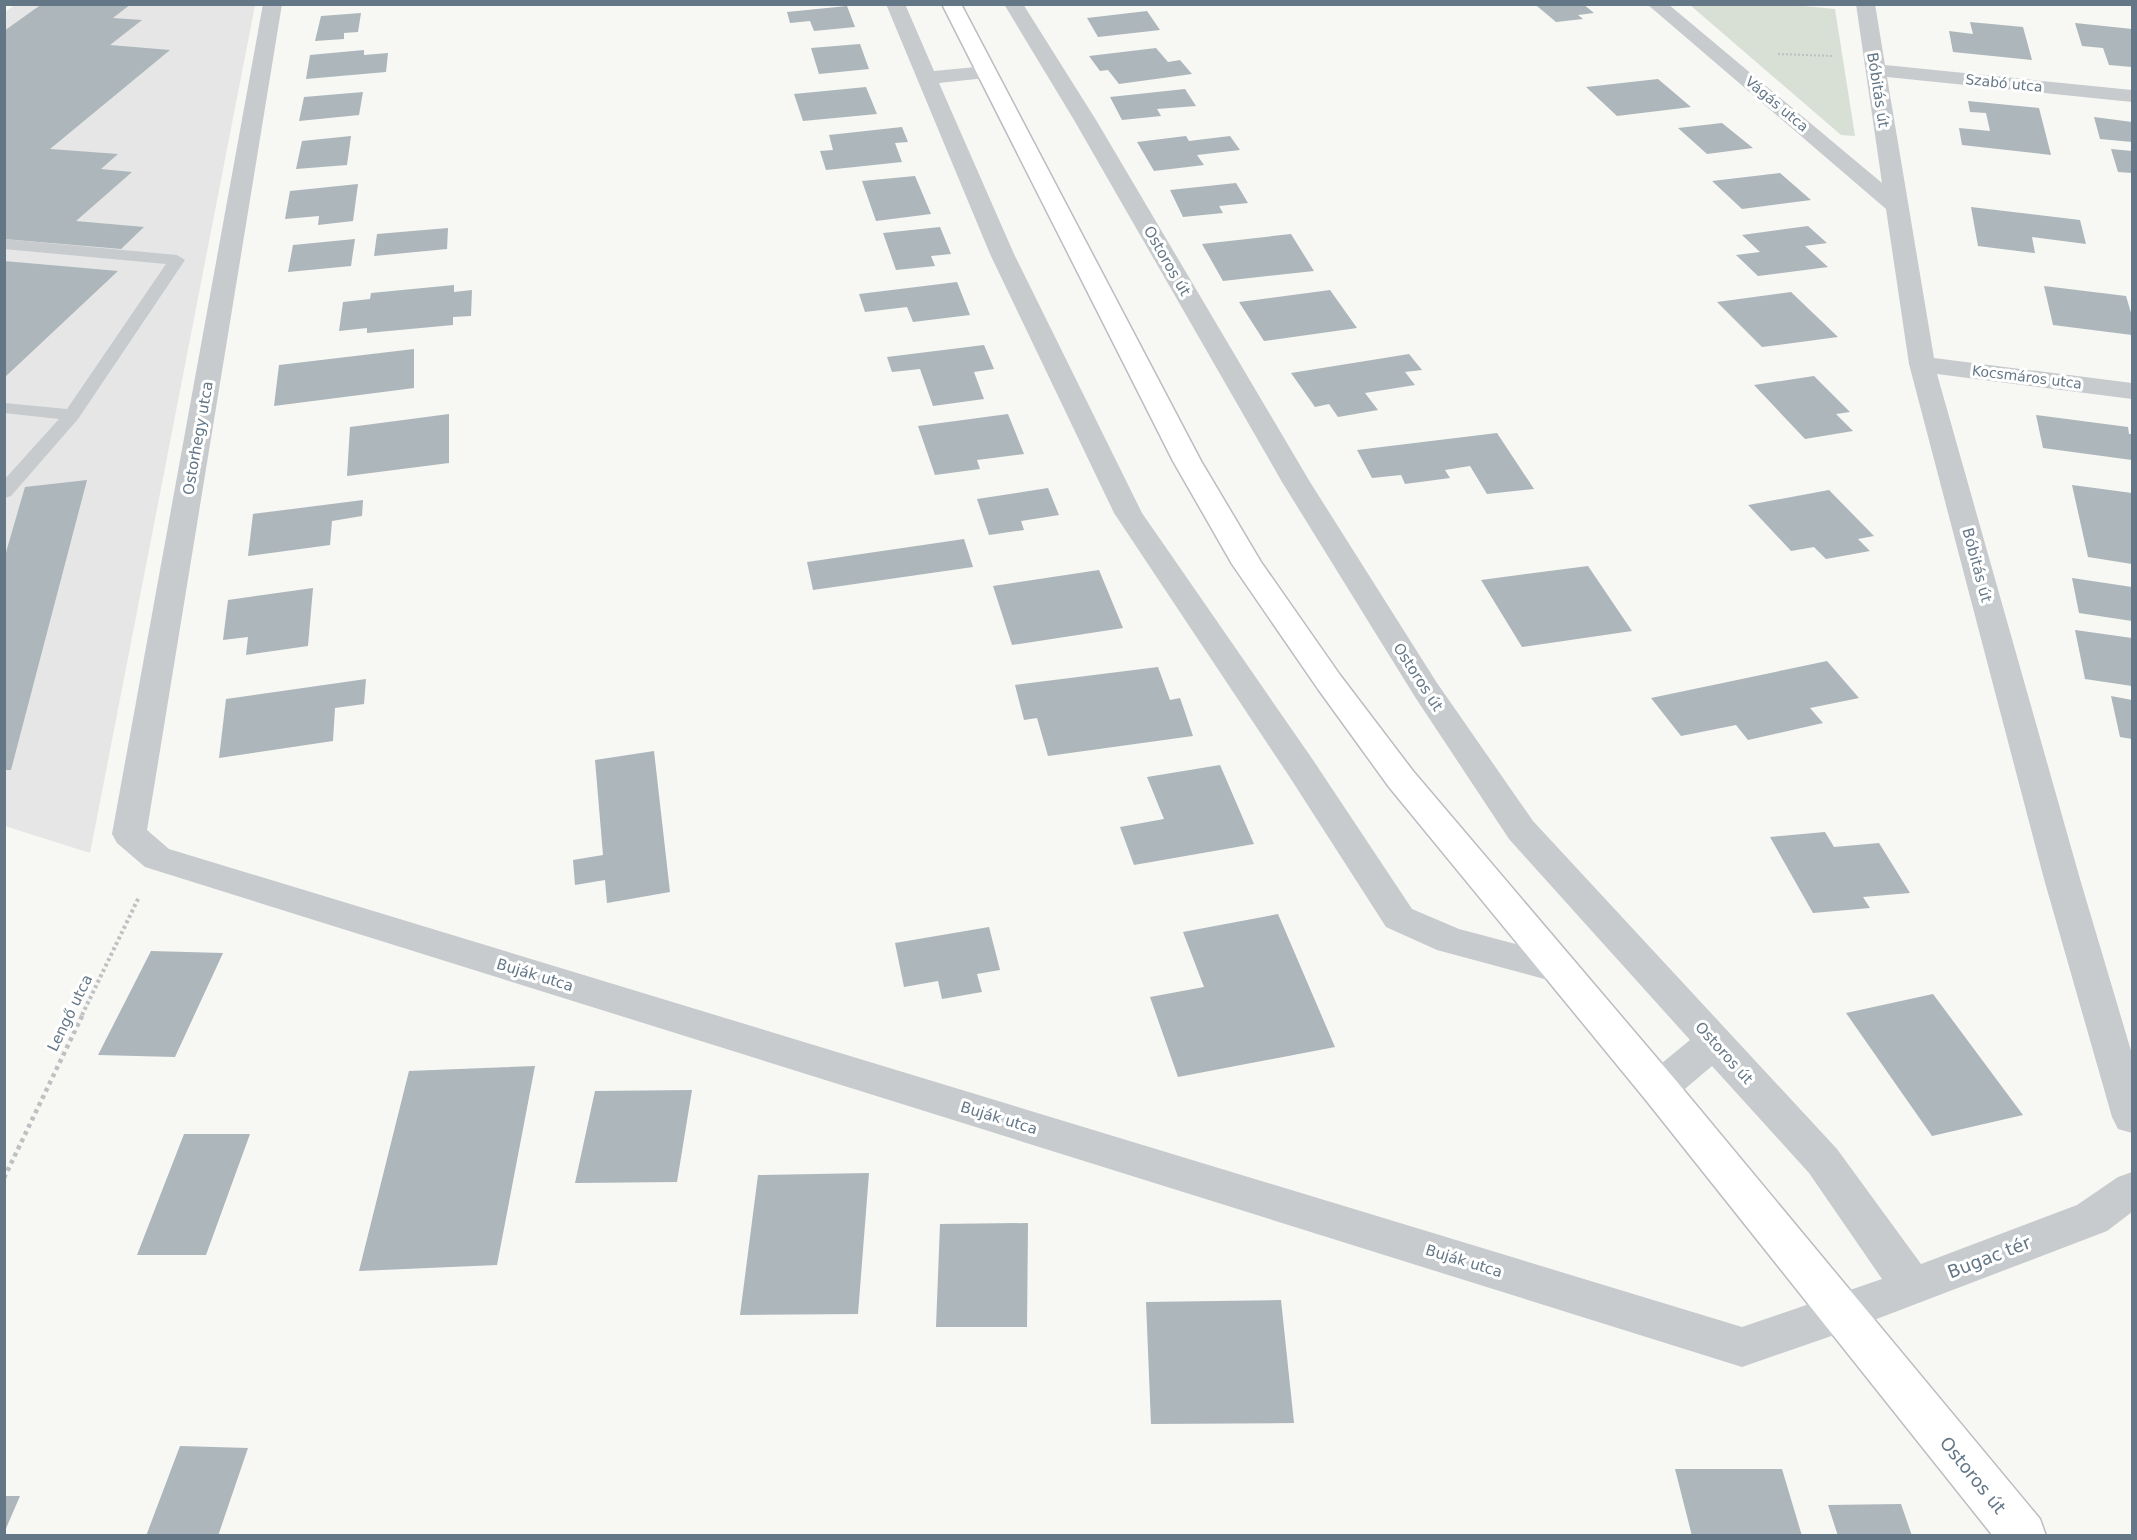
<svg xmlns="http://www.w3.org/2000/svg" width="2137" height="1540" viewBox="0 0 2137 1540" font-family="'DejaVu Sans',sans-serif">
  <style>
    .built { fill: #e5e6e5 }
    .green { fill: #d8e0d5 }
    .building { fill: #adb6bb }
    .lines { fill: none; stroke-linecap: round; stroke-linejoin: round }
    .secondary-casing { stroke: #b9bec3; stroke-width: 3 }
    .path-far2 { stroke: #bec1c3; stroke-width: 2; stroke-dasharray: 2 2; stroke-linecap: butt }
    .path-far1 { stroke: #bec1c3; stroke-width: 4; stroke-dasharray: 3 3; stroke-linecap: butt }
    .path { stroke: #bec1c3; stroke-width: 4.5; stroke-dasharray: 4 4; stroke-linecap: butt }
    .service { fill: #c7cbce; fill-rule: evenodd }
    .minor { fill: #c7cbce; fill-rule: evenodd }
    .secondary { fill: #fff; fill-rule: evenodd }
    .labels { text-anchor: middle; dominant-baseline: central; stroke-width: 6; stroke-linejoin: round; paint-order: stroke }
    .far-street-label { font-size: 14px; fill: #647787; stroke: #fff }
    .street-label { font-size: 15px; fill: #647787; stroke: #fff }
    .near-street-label { font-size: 18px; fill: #647787; stroke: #fff }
  </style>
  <rect width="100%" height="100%" fill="#f7f7f4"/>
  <!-- built -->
  <path class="built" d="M16,4L255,5L90,853L5,826L4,13Z"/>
  <!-- green -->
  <path class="green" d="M1793,5L1835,9L1855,136L1841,135L1690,5Z"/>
  <!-- building -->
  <path class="building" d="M42,4H131L113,18L142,20L110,45L170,50L50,149L118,154L101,169L132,172L76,221L144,227L121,249L4,239V31Z
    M1551,4H1583L1594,13L1578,15L1583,19L1556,22L1537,6Z
    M847,6L855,27L814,31L810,21L790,23L787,12Z
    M1147,11L1160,30L1098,37L1087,18Z
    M361,13L358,32L344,33V39L315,41L321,16Z
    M1970,22L2023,27L2032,60L1953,52L1949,31L1973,34Z
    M2075,23L2132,29V67L2109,65L2103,48L2082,46Z
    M860,44L869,69L819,74L811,48Z
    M1156,48L1168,62L1180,60L1192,74L1119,84L1108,70L1100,71L1089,56Z
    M364,50V55L388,53L386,72L306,79L310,55Z
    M1658,79L1691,107L1617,116L1586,87Z
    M866,87L877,114L803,121L794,94Z
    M1185,89L1196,106L1157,109L1161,116L1122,120L1110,97Z
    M363,92L359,115L299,121L304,97Z
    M1968,101L2039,108L2051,155L1962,145L1959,128L1990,131L1986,113L1970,112Z
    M2094,117L2132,122V142L2100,139Z
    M1722,123L1753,148L1707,154L1678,128Z
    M902,127L908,142L895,143L902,162L826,170L820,151L833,150L829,135Z
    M351,136L347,165L296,169L302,141Z
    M1186,136L1189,141L1230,136L1240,150L1197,155L1204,165L1154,171L1137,142Z
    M2111,149L2132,151V173L2118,172Z
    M1780,173L1811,200L1742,209L1712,181Z
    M915,176L931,214L876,221L862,181Z
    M1236,183L1248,203L1219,206L1223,213L1183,217L1170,190Z
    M358,184L353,221L318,225L319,216L285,219L290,191Z
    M1971,207L2080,220L2086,244L2032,237L2035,253L1978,246Z
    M1808,226L1827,243L1805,246L1828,267L1758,276L1736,255L1760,252L1742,235Z
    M940,227L951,254L931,256L935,266L896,270L883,233Z
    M448,228L447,249L374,256L377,234Z
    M1291,234L1314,271L1223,281L1202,244Z
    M355,239L351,266L288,272L293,245Z
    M4,261L118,271L4,378Z
    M957,282L970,315L913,322L907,307L865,312L859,294Z
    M454,285V292L472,290L471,316L453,317V325L367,333V328L339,331L343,302L370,299L371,293Z
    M2044,286L2126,296L2132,316V335L2053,325Z
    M1330,290L1357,328L1264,341L1239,302Z
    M1791,292L1838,337L1762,347L1717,302Z
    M984,345L994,369L974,372L984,399L933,406L920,369L892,372L887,357Z
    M414,349V388L274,406L279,365Z
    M1409,354L1422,370L1405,372L1415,385L1365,393L1378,410L1338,417L1329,404L1315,407L1291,373Z
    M1814,376L1850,412L1836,414L1853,431L1805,439L1754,385Z
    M449,414V463L347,476L350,427Z
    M1008,414L1024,454L977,460L980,469L935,475L918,426Z
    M2036,415L2128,427L2129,434H2132V460L2043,448Z
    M1497,433L1534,489L1487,494L1470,466L1445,470L1450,478L1405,484L1401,475L1372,478L1357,450Z
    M87,480L11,770H4V559L25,487Z
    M2072,485L2132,493V564L2088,557Z
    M1048,488L1059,515L1021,521L1024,530L989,535L977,499Z
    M1829,490L1874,536L1858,539L1870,551L1826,559L1814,547L1791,551L1748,505Z
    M363,500L362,516L332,521L330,545L248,556L253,514Z
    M964,539L973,567L813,590L807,562Z
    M1588,566L1632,631L1522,647L1481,580Z
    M1099,570L1123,628L1012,645L993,586Z
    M2072,578L2132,587V621L2079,613Z
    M313,588L308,646L246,655L248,637L223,640L228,600Z
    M2075,630L2132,638V686L2085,679Z
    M1827,661L1859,698L1810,708L1823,723L1748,740L1736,725L1681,736L1651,698Z
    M1158,667L1170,700L1180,698L1193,736L1048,756L1037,718L1024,720L1015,685Z
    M366,679L364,704L335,708L333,741L219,758L226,699Z
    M2111,696L2132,700V739L2120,737Z
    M654,751L670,892L607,903L605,880L575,885L573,860L603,855L595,760Z
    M1220,765L1254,844L1134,865L1120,827L1164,819L1147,777Z
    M1825,832L1834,847L1879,843L1910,893L1863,897L1870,908L1813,913L1770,837Z
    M1278,914L1335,1047L1178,1077L1150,997L1204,987L1183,932Z
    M989,927L1000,970L977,974L982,992L942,999L938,981L904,987L895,943Z
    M151,951L223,953L175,1057L98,1055Z
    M1933,994L2023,1115L1932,1136L1846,1013Z
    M535,1066L497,1265L359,1271L409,1071Z
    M692,1090L677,1182L575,1183L595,1091Z
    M184,1134H250L206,1255H137Z
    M869,1173L858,1314L740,1315L758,1175Z
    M1028,1223L1027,1327H936L940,1224Z
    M1281,1300L1294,1423L1151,1424L1146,1302Z
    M180,1446L248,1448L218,1536H146Z
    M1675,1469H1782L1802,1536H1692Z
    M4,1496H20L4,1533Z
    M1901,1504L1912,1536H1838L1828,1505Z"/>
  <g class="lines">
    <!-- secondary casing -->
    <g class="secondary-casing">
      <path id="secondary" d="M942,4H961L1201,461L1261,562L1340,675L1413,771L1673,1077L2040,1519L2046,1536H1993L1645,1099L1389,787L1318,689L1232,564L1173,461Z"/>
    </g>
    <!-- path-far2 -->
    <path class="path-far2" d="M1778,54L1833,56"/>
    <!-- path-far1 -->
    <path class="path-far1" d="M82,1015L139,897"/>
    <!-- path -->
    <path class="path" d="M4,1178L83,1014"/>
    <!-- service -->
    <path class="service" d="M4,239L177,255L185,260L78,419L11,496L4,498V480L59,419L4,413V403L67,409L166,264L4,249Z"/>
    <!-- minor -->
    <path class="minor" d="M263,4H282L147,830L169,849L1742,1327L1882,1279L1809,1173L1712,1066L1673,1099L1659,1104L1645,1099L1640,1088L1645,1077L1690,1040L1509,839L1415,697L1282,482L1074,120L1004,4H1023L1096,120L1310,482L1437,683L1533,821L1837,1149L1921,1264L2077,1205L2118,1177L2132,1172V1212L2107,1231L1840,1333L1742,1367L145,867L117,843L112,834Z
      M886,4H905L934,71L986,66L993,68L996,72L993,76L986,78L939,83L1014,254L1142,513L1313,760L1412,909L1459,929L1572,959L1577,969L1572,979L1559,983L1437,950L1386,927L1289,776L1114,513L990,254Z
      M1647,4H1668L1882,183L1856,4H1875L1885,65L2132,90V102L1887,77L1934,358L2132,383V399L1937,374L2080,879L2132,1054V1133L2118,1129L2112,1117L2044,879L1909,364L1886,209Z"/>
    <!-- secondary -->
    <use href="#secondary" class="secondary"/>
  </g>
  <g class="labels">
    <!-- far-street labels -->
    <g class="far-street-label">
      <text transform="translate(2004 83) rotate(6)">Szabó utca</text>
      <text transform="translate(1777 104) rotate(40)">Vágás utca</text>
      <text transform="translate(2027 377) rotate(7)">Kocsmáros utca</text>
    </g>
    <!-- street labels -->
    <g class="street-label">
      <text transform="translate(1878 90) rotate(81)">Bóbitás út</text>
      <text transform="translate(1167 261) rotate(60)">Ostoros út</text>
      <text transform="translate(198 438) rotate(-80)">Ostorhegy utca</text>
      <text transform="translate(1977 565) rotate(75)">Bóbitás út</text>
      <text transform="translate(1418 677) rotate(57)">Ostoros út</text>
      <text transform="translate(535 975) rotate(17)">Buják utca</text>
      <text transform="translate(70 1013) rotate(-64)">Lengő utca</text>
      <text transform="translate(1724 1053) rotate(48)">Ostoros út</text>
      <text transform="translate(999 1118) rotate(17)">Buják utca</text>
      <text transform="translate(1464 1261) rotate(17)">Buják utca</text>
    </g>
    <!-- near-street labels -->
    <g class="near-street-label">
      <text transform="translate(1989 1257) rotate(-21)">Bugac tér</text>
      <text transform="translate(1973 1475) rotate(51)">Ostoros út</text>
    </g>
  </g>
  <!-- border -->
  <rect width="2137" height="1540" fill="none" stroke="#647787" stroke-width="12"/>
</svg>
